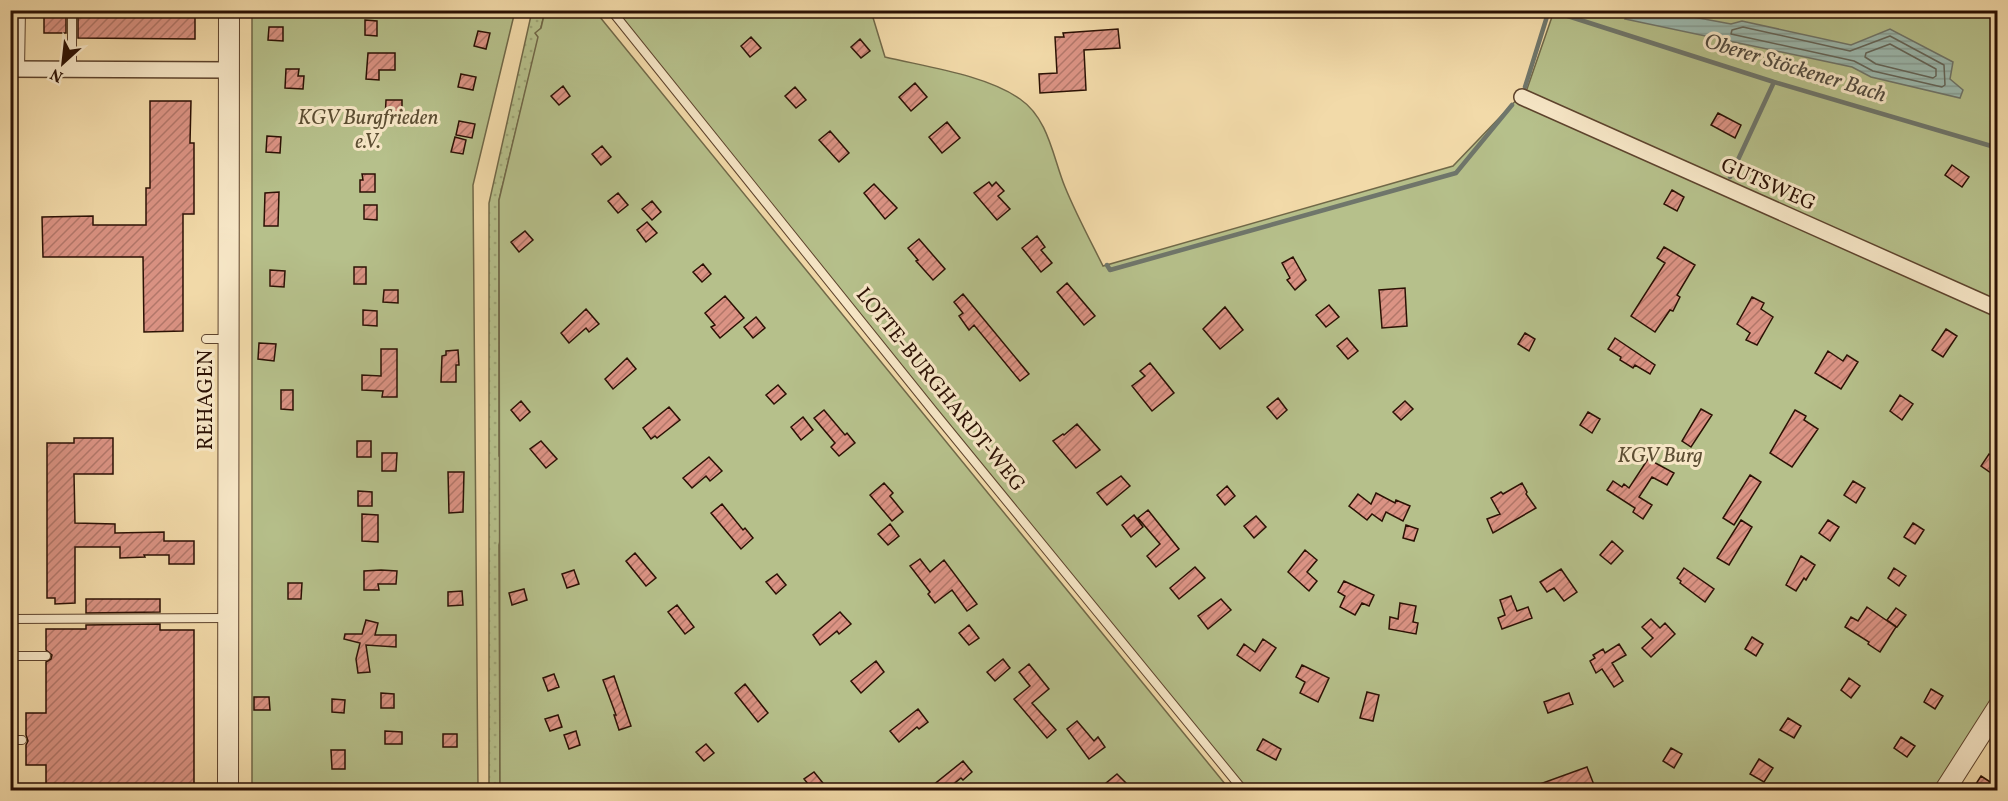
<svg xmlns="http://www.w3.org/2000/svg" width="2008" height="801" viewBox="0 0 2008 801" font-family="Vollkorn,serif">
  <style>
    .grass { fill: url(#grass-dots); stroke: #706848; stroke-width: 1.5 }
    .garden { fill: #b6c08b; stroke: #706848; stroke-width: 1.5 }
    .water { fill: url(#water-rules); stroke: #6f766b; stroke-width: 1.5 }
    .lines { fill: none; stroke-linecap: round; stroke-linejoin: round }
    .shore { stroke: #64665a; stroke-width: 1.5 }
    .stream { stroke: #6f766b; stroke-width: 4.5 }
    .building { fill: url(#building-hatch); stroke: #2b1104; stroke-width: 1.5 }
    .service-casing { stroke: #5d432d; stroke-width: 10 }
    .minor-casing { stroke: #5d432d; stroke-width: 18 }
    .tertiary-casing { stroke: #5d432d; stroke-width: 22 }
    .service { stroke: #f7e7c7; stroke-width: 8 }
    .minor { stroke: #f7e7c7; stroke-width: 15 }
    .tertiary { stroke: #f7e7c7; stroke-width: 20 }
    .labels { text-anchor: middle; dominant-baseline: central; stroke-width: 6; stroke-linejoin: round; paint-order: stroke }
    .park-label { font-size: 21px; font-style: italic; fill: #5c4e33; stroke: #f7e7c7 }
    .street-label { font-size: 21px; fill: #2b1104; stroke: #f7e7c7 }
    .water-label { font-size: 22px; font-style: italic; fill: #534c40; stroke: #f7e7c7 }
  </style>
  <defs>
    <pattern id="grass-dots" width="8" height="8" patternUnits="userSpaceOnUse" patternTransform="scale(1.5)"><rect width="8" height="8" fill="#b6c08b"/><path d="M2 2h.1M6 6h.1" fill="none" stroke="#9da476" stroke-width="1.8" stroke-linecap="round"/></pattern>
    <pattern id="water-rules" width="6" height="5" patternUnits="userSpaceOnUse" patternTransform="scale(1.5)"><rect width="6" height="5" fill="#9cbab0"/><path d="M0 2.5h6" fill="none" stroke="#879f96"/></pattern>
    <pattern id="building-hatch" width="6" height="6" patternUnits="userSpaceOnUse" patternTransform="scale(1.5)"><rect width="6" height="6" fill="#db9384"/><path d="M-1 1l2-2M0 6l6-6M5 7l2-2" fill="none" stroke="#b2776a"/></pattern>
  </defs>
  <rect width="100%" height="100%" fill="#f2daa9"/>
  <filter id="stains"><feTurbulence type="fractalNoise" baseFrequency=".00333" numOctaves="4"/><feColorMatrix values="0 0 0 0 .2 0 0 0 0 .09 0 0 0 0 .02 0 0 0 .5 -.17"/></filter>
  <radialGradient id="worn" r=".72"><stop offset=".6" stop-color="#630" stop-opacity="0"/><stop offset="1" stop-color="#630" stop-opacity=".3"/></radialGradient>
  <!-- grass -->
  <path class="grass" d="M532,11H545L499,200V456L516,478L499,545L500,790H489V203Z"/>
  <!-- garden -->
  <path class="garden" d="M1591,10L1997,11V707L1944,790H1247L611,11H871L885,57C927,67 986,75 1020,99C1049,119 1053,158 1065,187C1076,214 1090,240 1103,266L1453,166L1527,89L1554,11H1575L1588,15Z
    M252,11H515L473,185L478,790H252Z
    M545,11H595L1230,790H500L499,200L538,37L535,33L541,28Z"/>
  <!-- water -->
  <path class="water" d="M1630,11H1661L1731,24L1742,21L1851,45L1890,29L1953,62L1950,79L1963,90L1960,98L1871,77L1852,67L1625,19Z"/>
  <g class="lines">
    <!-- shore -->
    <path class="shore" d="M1743,27L1850,51L1890,36L1944,65L1945,85L1942,87L1873,71L1854,61L1731,34L1732,30Z
      M1890,44L1936,69V76L1933,78L1876,64L1865,57L1866,53Z"/>
    <!-- stream -->
    <path class="stream" d="M1549,10L1774,82L1998,148
      M1525,87L1549,10
      M1730,177L1774,82
      M1107,265L1110,270L1456,173L1512,105"/>
  </g>
  <!-- building -->
  <path class="building" d="M44,10H66V33H44Z
    M78,10H195V39L78,38Z
    M365,20L377,21V36L365,35Z
    M269,27H283V41L268,40Z
    M1118,29L1120,48L1084,50L1086,90L1040,93L1039,74L1057,73L1055,37H1064L1063,33Z
    M478,31L490,33L486,49L474,46Z
    M751,37L761,48L750,57L741,46Z
    M860,39L870,51L861,58L851,47Z
    M368,53H395V70H379V80L366,79Z
    M286,69H299L298,76H304L303,89L285,88Z
    M461,74L476,77L473,90L458,87Z
    M915,83L927,97L911,111L899,97Z
    M563,86L570,96L559,105L551,96Z
    M795,87L806,100L796,108L785,96Z
    M386,100H402V120H385Z
    M150,101H191L190,143H194V214H183V331L144,332L143,257H43L42,217L93,216V225H146V188H150Z
    M1718,113L1741,125L1735,138L1711,125Z
    M459,121L475,124L472,138L456,135Z
    M947,122L960,138L942,153L929,137Z
    M830,131L849,153L839,162L819,140Z
    M267,136L281,137L280,153L266,152Z
    M455,137L466,140L463,154L451,152Z
    M602,146L611,157L601,165L592,154Z
    M1952,165L1969,177L1962,187L1945,175Z
    M362,174H375V192H360V180H363Z
    M989,182L992,186L996,182L1004,191L998,196L1010,209L997,220L974,193Z
    M874,184L897,208L885,219L864,193Z
    M1672,190L1684,197L1677,211L1664,204Z
    M279,192L278,226H264L265,193Z
    M618,193L628,205L618,213L608,201Z
    M652,201L661,212L652,220L642,209Z
    M364,205H377V220L364,219Z
    M647,222L657,233L646,242L637,230Z
    M525,231L533,240L519,252L511,242Z
    M1037,236L1045,247L1041,250L1052,263L1041,272L1022,248Z
    M919,239L945,269L933,280L916,261L918,260L908,248Z
    M1664,247L1695,265L1677,295L1680,297L1673,311L1670,310L1655,332L1631,316L1665,263L1657,258Z
    M1293,257L1306,280L1295,290L1287,280L1290,278L1282,263Z
    M703,264L711,274L702,282L693,272Z
    M354,267H366V284H354Z
    M270,270L285,271L284,287L270,286Z
    M1067,283L1095,316L1084,325L1057,292Z
    M1405,288L1407,326L1382,328L1379,290Z
    M384,290H398V303L383,302Z
    M963,294L1029,374L1020,381L974,325L969,330L959,316L963,313L954,302Z
    M725,296L744,318L720,338L711,327L715,325L705,313Z
    M1752,297L1764,303L1761,309L1773,317L1757,345L1746,340L1750,333L1737,324Z
    M1329,305L1339,317L1326,327L1316,315Z
    M1225,307L1243,330L1220,349L1203,329Z
    M586,309L599,324L589,332L586,328L569,343L561,333Z
    M363,310L377,311V326L363,325Z
    M756,317L765,328L753,338L744,327Z
    M1946,329L1957,336L1943,357L1932,350Z
    M1525,333L1535,339L1529,351L1518,344Z
    M1347,338L1358,351L1348,359L1337,346Z
    M1615,338L1655,365L1650,374L1635,365L1633,368L1620,360L1621,357L1608,349Z
    M259,343L276,344L274,361L258,359Z
    M381,349H397V397H382L383,391L362,390V375L381,376Z
    M458,350L459,365H456V382H441L442,356L446,355V351Z
    M1828,351L1843,361L1847,355L1858,362L1841,389L1815,373Z
    M627,358L636,369L613,389L605,379Z
    M1150,363L1174,393L1152,411L1132,386L1145,376L1140,371Z
    M778,385L786,394L774,404L766,395Z
    M281,390H293V410L281,409Z
    M1900,395L1913,404L1902,420L1890,411Z
    M1278,398L1287,410L1277,419L1267,407Z
    M521,401L530,412L520,421L511,410Z
    M1405,401L1413,409L1401,420L1393,412Z
    M669,407L680,420L657,438L655,436L651,439L643,428Z
    M1701,409L1712,415L1691,447L1682,441Z
    M824,410L845,435L847,433L855,443L839,456L831,447L835,443L814,418Z
    M1795,410L1806,416L1804,420L1818,429L1792,467L1770,453Z
    M1588,412L1600,419L1592,433L1580,425Z
    M803,417L813,430L801,440L791,427Z
    M1077,424L1100,450L1076,468L1053,441L1063,434L1064,435Z
    M74,438H113V474H74L75,523L115,524V533L164,532V541H194V564H169V555H144L145,557L120,558V547H75V603L55,604V598H47V443H74Z
    M357,441H371V457H357Z
    M541,441L557,459L546,468L530,449Z
    M382,453H397L396,471H382Z
    M1989,454L1998,460V464L1991,473L1981,466Z
    M709,457L722,471L710,481L706,476L692,488L683,478Z
    M1648,459L1674,473L1667,485L1652,477L1639,497L1652,505L1643,519L1633,512L1635,508L1607,490L1613,481L1622,487L1624,484L1629,488Z
    M448,472H464L463,512L449,513Z
    M1750,475L1761,482L1734,525L1723,518Z
    M1121,476L1130,486L1107,505L1097,493Z
    M1853,481L1865,488L1856,503L1844,495Z
    M884,483L893,493L890,496L903,512L892,521L870,495Z
    M1522,483L1527,492L1526,494L1536,508L1493,533L1487,519L1500,514L1491,498L1501,492L1503,494Z
    M1227,486L1235,496L1225,505L1217,495Z
    M358,491L372,492V506H358Z
    M1376,493L1395,503L1396,500L1410,506L1403,521L1386,512L1382,521L1372,514L1367,520L1349,506L1358,494L1371,504Z
    M722,504L743,530L745,528L753,538L741,549L711,513Z
    M1148,510L1179,549L1156,567L1147,556L1160,544L1138,518Z
    M362,514L378,515V542L362,541Z
    M1134,515L1143,527L1131,537L1122,525Z
    M1256,516L1266,527L1254,538L1244,526Z
    M1741,520L1752,527L1729,565L1717,558Z
    M1828,520L1839,527L1830,541L1819,533Z
    M1913,523L1924,530L1915,544L1904,537Z
    M890,524L899,536L888,545L878,534Z
    M1406,525L1418,529L1414,541L1403,538Z
    M1612,541L1623,551L1611,564L1600,555Z
    M1305,550L1317,560L1307,572L1317,581L1309,591L1288,572Z
    M635,553L656,578L646,586L626,561Z
    M1801,556L1815,565L1806,580L1804,578L1796,591L1786,585Z
    M920,559L930,572L944,560L977,604L967,611L952,590L935,603L928,594L930,592L910,566Z
    M1195,567L1205,578L1179,599L1170,588Z
    M1684,568L1714,589L1705,602L1680,583L1681,581L1677,578Z
    M1894,568L1906,576L1899,586L1888,578Z
    M1561,569L1577,592L1564,601L1554,588L1547,592L1540,582Z
    M381,570L397,571L396,584H378L379,590H364V571Z
    M574,570L579,584L567,588L562,574Z
    M777,574L786,585L776,594L766,582Z
    M1344,581L1374,595L1369,606L1362,603L1355,615L1340,607L1345,596L1338,592Z
    M288,583H302L301,599H288Z
    M524,589L527,600L512,605L509,593Z
    M462,591L463,605L448,606V592Z
    M1511,596L1517,611L1528,607L1532,618L1502,629L1498,618L1505,615L1500,600Z
    M86,599H160V612L86,613Z
    M1221,599L1231,610L1208,629L1198,616Z
    M1400,603L1416,606L1413,622L1418,623L1416,634L1389,629L1390,617L1398,619Z
    M677,605L694,627L685,634L668,612Z
    M1867,607L1896,627L1880,652L1868,644L1869,642L1845,627L1851,617L1858,621Z
    M1896,608L1906,615L1897,627L1887,620Z
    M840,612L851,624L839,634L837,631L820,645L813,635Z
    M1651,619L1660,628L1665,623L1675,634L1651,657L1642,648L1653,638L1642,627Z
    M366,620L378,623L375,635H396V647L366,645L370,672L358,673L356,659L360,643L344,639L345,634H362Z
    M160,624V630H194V790H46V765H26V745L28,741L26,735V713H46V662L51,659L52,655L46,650V629H86V625Z
    M969,625L979,638L969,645L959,633Z
    M1752,637L1763,644L1756,656L1745,649Z
    M1263,639L1276,648L1260,671L1237,655L1244,644L1255,652Z
    M1619,644L1626,655L1612,663L1623,681L1614,687L1602,669L1596,673L1590,661L1595,658L1593,655L1603,649L1605,653Z
    M1003,659L1010,668L995,681L987,672Z
    M876,661L884,672L861,693L851,681Z
    M1029,664L1049,689L1032,703L1056,730L1047,738L1014,699L1030,686L1019,672Z
    M1302,665L1329,678L1318,702L1300,693L1305,682L1296,677Z
    M554,674L559,687L548,691L543,678Z
    M614,676L631,726L619,730L614,715H616L603,680Z
    M1849,678L1860,686L1851,698L1841,690Z
    M745,684L768,713L758,722L735,693Z
    M1931,689L1943,696L1935,709L1924,702Z
    M1367,692L1379,695L1373,721L1360,718Z
    M381,693L394,694V708H381Z
    M1569,693L1573,704L1548,713L1544,702Z
    M254,697H269L270,710H254Z
    M332,699L345,700L344,713L332,712Z
    M918,709L928,722L919,729L917,727L899,742L890,731Z
    M558,715L562,727L550,731L545,719Z
    M1788,718L1801,726L1794,738L1780,730Z
    M1077,721L1094,741L1098,737L1105,747L1089,759L1067,729Z
    M385,731L402,732V744H385Z
    M576,731L580,745L569,749L564,735Z
    M443,734H457V747H443Z
    M1901,737L1915,746L1907,757L1894,748Z
    M1263,739L1281,749L1276,760L1257,750Z
    M706,744L714,753L704,761L696,752Z
    M1671,748L1682,754L1674,768L1663,761Z
    M331,750H345V769H332Z
    M1759,759L1773,768L1764,782L1750,774Z
    M963,761L972,772L963,780L961,778L946,790H927Z
    M1587,767L1596,790H1527L1526,789Z
    M814,772L823,783L813,790L804,779Z
    M1117,774L1133,790H1113L1106,783Z
    M1981,776L1998,787V790H1972Z"/>
  <g class="lines">
    <!-- service casing -->
    <g class="service-casing">
      <path id="service" d="M72,10V69
        M611,10L934,412L1243,790
        M20,69L21,10
        M206,339H229
        M10,619L228,618
        M10,656H46
        M10,740H22"/>
    </g>
    <!-- minor casing -->
    <g class="minor-casing">
      <path id="minor" d="M10,69L229,70
        M1522,97L1998,309"/>
    </g>
    <!-- tertiary casing -->
    <g class="tertiary-casing">
      <path id="tertiary" d="M228,790L229,10
        M1945,790L1998,707"/>
    </g>
    <!-- service -->
    <use href="#service" class="service"/>
    <!-- minor -->
    <use href="#minor" class="minor"/>
    <!-- tertiary -->
    <use href="#tertiary" class="tertiary"/>
  </g>
  <g class="labels">
    <!-- park labels -->
    <g class="park-label">
      <text x="368" y="118">KGV Burgfrieden<tspan x="368" dy="24">e.V.</tspan></text>
      <text x="1660" y="456">KGV Burg</text>
    </g>
    <!-- street labels -->
    <g class="street-label">
      <text transform="translate(1768 185) rotate(24)">GUTSWEG</text>
      <text transform="translate(940 390) rotate(51)">LOTTE-BURGHARDT-WEG</text>
      <text transform="translate(206 400) rotate(-90)">REHAGEN</text>
    </g>
    <!-- water labels -->
    <g class="water-label">
      <text transform="translate(1795 69) rotate(17)">Oberer Stöckener Bach</text>
    </g>
  </g>
  <!-- margin -->
  <rect width="2008" height="801" fill="none" stroke="#f2daa9" stroke-width="36"/>
  <rect x="12" y="12" width="1984" height="777" fill="none" stroke="#2b1104" stroke-width="3"/>
  <rect x="18" y="18" width="1972" height="765" fill="none" stroke="#2b1104" stroke-width="1.5"/>
  <!-- north arrow -->
  <g transform="translate(63 63) rotate(207)" stroke="#f7e7c7" stroke-width="4.5" paint-order="stroke">
  <path d="M0-4.5L10 22L0 15L-10 22Z" fill="#2b1104"/>
  <text y="-9" font-size="16" font-weight="bold" text-anchor="middle" fill="#2b1104">N</text>
  </g>
  <rect width="100%" height="100%" filter="url(#stains)"/>
  <rect width="100%" height="100%" fill="url(#worn)"/>
</svg>
